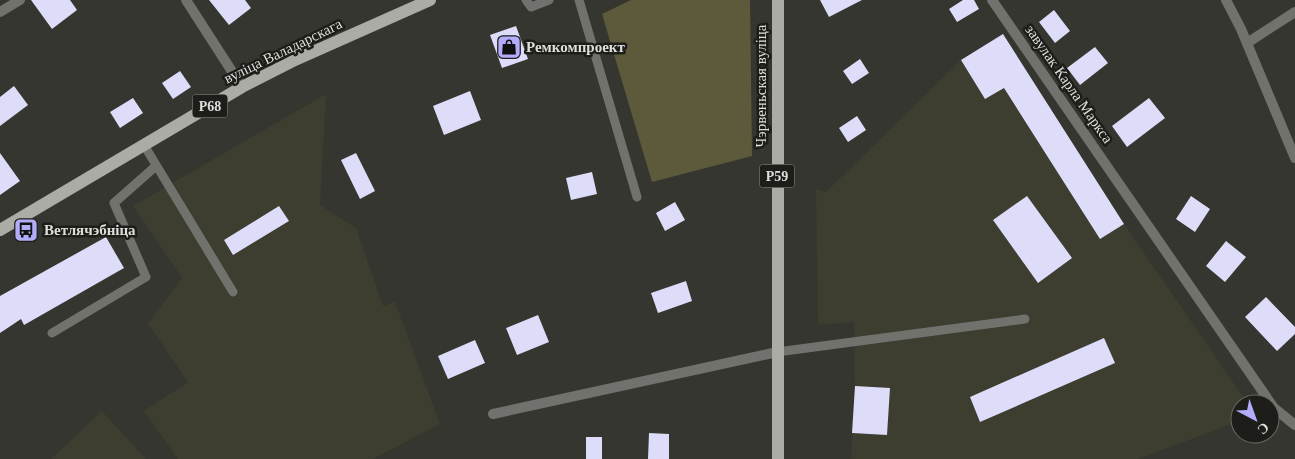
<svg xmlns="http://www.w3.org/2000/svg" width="1295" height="459" viewBox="0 0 1295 459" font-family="Georgia,serif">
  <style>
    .built { fill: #3d3d30 }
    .green { fill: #5c5a3a }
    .building { fill: #ddddfa }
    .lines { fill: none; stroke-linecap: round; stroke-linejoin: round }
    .service { stroke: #71716e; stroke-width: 9 }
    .minor { stroke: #71716e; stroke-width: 10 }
    .primary { stroke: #acaca6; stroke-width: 12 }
    .labels { text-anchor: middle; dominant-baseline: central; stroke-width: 5; stroke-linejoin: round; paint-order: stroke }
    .shield { fill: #1d1d1a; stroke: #a4a4a0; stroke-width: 1 }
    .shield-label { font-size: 14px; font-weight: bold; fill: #dededa }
    .poi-label { font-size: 15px; font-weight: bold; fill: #dededa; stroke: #1d1d1a; text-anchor: start }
    .street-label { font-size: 15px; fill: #dededa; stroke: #1d1d1a }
  </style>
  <rect width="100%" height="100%" fill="#363630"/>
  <!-- built -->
  <path class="built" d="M1003,34L1124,224L1248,404H1240V421L1138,459H851L855,386L854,322L818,325L816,189L826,192L961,60Z
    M326,94L320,205L356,228L383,306L395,302L440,424L373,459H178L144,411L188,382L148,323L182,278L133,206Z
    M102,411L146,459H51Z"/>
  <!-- green -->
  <path class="green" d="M631,0H750L752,156L652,182L602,14Z"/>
  <!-- building -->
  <path class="building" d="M31,0H70L77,10L52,29Z
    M209,0H245L251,8L229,25Z
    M820,0H862L829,17Z
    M963,0H974L979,9L957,22L949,9Z
    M1054,10L1070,31L1055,43L1039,22Z
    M516,26L528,59L502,68L490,35Z
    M1003,34L1124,224L1100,239L1004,88L985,99L961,60Z
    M1095,47L1108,63L1080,85L1067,68Z
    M860,59L869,73L852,84L843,71Z
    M180,71L191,87L173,99L162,83Z
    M14,86L28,105L0,126V97Z
    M470,91L481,120L444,135L433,106Z
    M133,98L143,113L120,128L110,112Z
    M1149,98L1165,118L1127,147L1112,126Z
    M857,116L866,130L848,142L839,128Z
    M0,153L20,181L0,195Z
    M356,153L375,191L360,199L341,160Z
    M592,172L597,194L571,200L566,178Z
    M1027,196L1072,258L1038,283L993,220Z
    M1191,196L1210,209L1195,232L1176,219Z
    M675,202L685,220L665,231L656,213Z
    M279,206L289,221L233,255L224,240Z
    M106,237L124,268L24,325L21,319L0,333V296Z
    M1226,241L1246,257L1225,282L1206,266Z
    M686,281L692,301L658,313L651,293Z
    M1266,297L1295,327V334L1277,351L1245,317Z
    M538,315L549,342L517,355L506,328Z
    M1104,338L1115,363L980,422L970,397Z
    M475,340L485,363L448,379L438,356Z
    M855,386L890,388L887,435L852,433Z
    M649,433L669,434V459H648Z
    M586,437H602V459H586Z"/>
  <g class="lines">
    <!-- service -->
    <path class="service" d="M526,0L531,7L549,0
      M579,0L637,197
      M144,145L233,292
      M52,333L146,277L114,203L156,166
      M777,352L1025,319"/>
    <!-- minor -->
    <path class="minor" d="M186,0L242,87
      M992,0L1274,408L1295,425
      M1226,0L1241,29L1295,158
      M0,12L20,0
      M1247,43L1295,12
      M493,414L777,352"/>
    <!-- primary -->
    <path class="primary" d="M0,230L242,87L295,60L430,0
      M778,459V0"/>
  </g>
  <!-- icons -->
  <defs>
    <g id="shop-square" transform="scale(1.25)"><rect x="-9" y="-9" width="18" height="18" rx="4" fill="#b2adf9" stroke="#1d1d1a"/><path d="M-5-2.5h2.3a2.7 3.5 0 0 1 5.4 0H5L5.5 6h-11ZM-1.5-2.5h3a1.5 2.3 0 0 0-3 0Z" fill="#111"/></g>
    <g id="bus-square" transform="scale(1.25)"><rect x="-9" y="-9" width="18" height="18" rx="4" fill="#b2adf9" stroke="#1d1d1a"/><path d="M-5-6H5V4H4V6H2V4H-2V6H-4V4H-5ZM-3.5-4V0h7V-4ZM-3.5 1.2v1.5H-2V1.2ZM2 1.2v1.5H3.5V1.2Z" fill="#111"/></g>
  </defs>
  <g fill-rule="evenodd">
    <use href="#shop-square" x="509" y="47"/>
    <use href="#bus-square" x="26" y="230"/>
  </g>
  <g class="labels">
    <!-- shield labels -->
    <g class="shield">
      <rect x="192.5" y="94.5" width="35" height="23" rx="4"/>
      <rect x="759.5" y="164.5" width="35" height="23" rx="4"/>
    </g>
    <g class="shield-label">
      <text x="210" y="106">Р68</text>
      <text x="777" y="176">Р59</text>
    </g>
    <!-- poi labels -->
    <g class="poi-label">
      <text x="526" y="47">Ремкомпроект</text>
      <text x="44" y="230">Ветлячэбніца</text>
    </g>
    <!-- street labels -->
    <g class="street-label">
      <text transform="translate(283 51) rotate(-26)">вуліца Валадарскага</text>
      <text transform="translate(1069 84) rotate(55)">завулак Карла Маркса</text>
      <text transform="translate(761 86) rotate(-90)">Чэрвеньская вуліца</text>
    </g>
  </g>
  <!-- north arrow -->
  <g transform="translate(1255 419) rotate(139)"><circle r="24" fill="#1d1d1a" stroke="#6a6a67"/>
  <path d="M0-4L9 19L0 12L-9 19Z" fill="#b2adf9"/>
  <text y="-8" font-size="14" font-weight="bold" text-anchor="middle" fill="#dededa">С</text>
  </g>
</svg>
